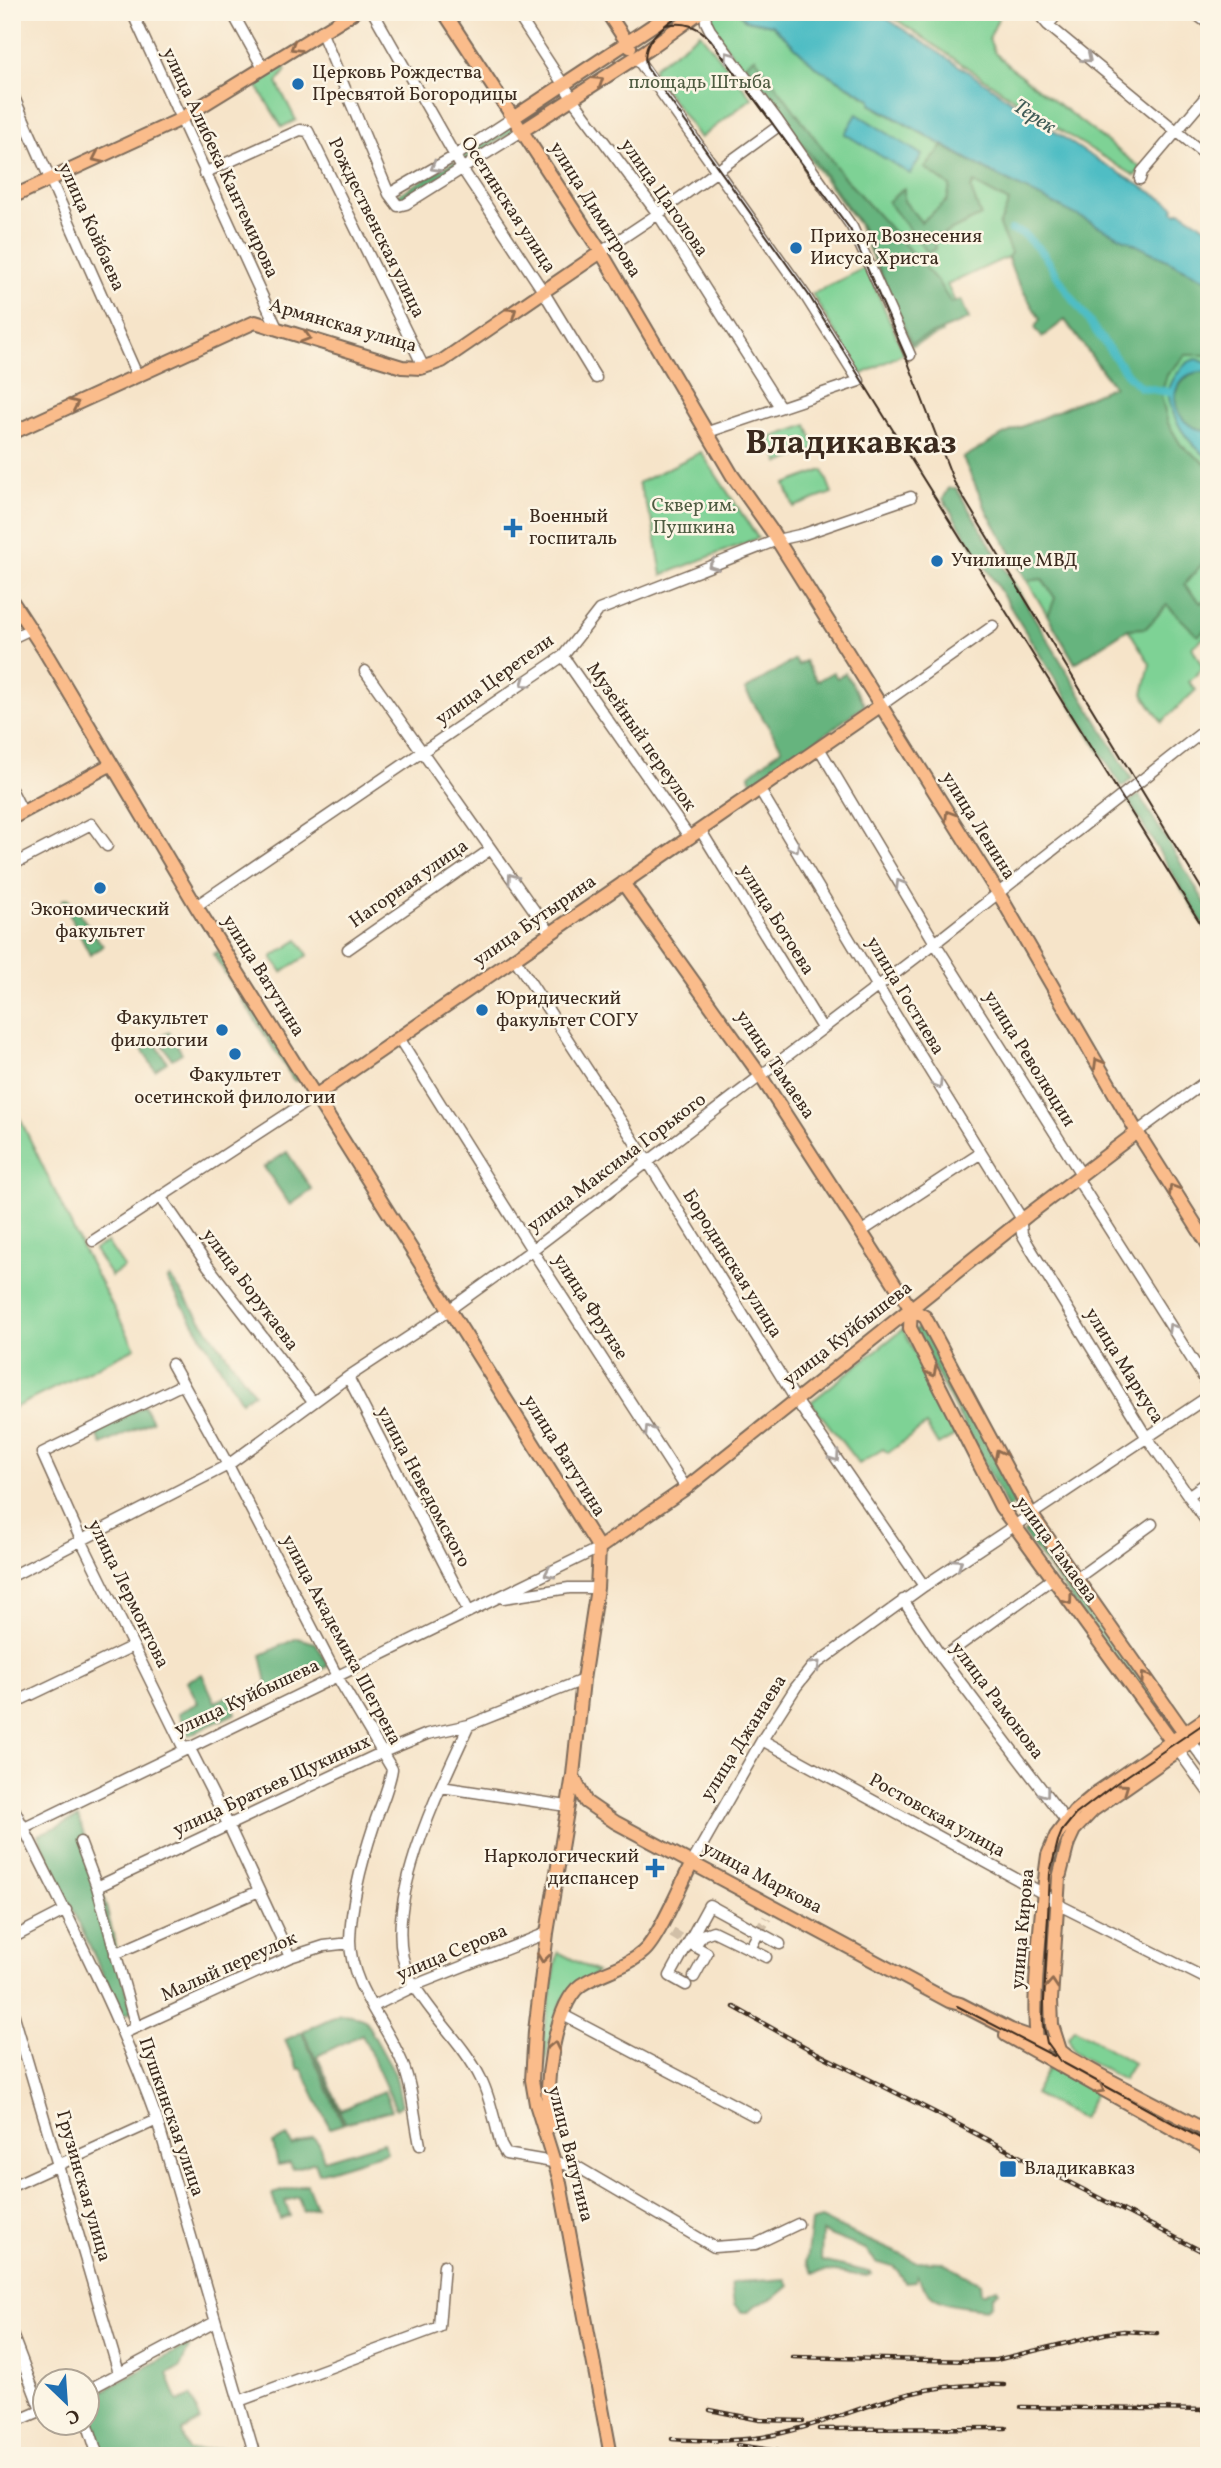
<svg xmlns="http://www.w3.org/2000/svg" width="1221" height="2468" viewBox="0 0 1221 2468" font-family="Vollkorn,serif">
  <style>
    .green { fill: #7ed295; stroke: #5c7e5a; stroke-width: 2 }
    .forest { fill: #66b47e; stroke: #506f4e; stroke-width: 2 }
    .water { fill: #4fbdc4; stroke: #457471; stroke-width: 2 }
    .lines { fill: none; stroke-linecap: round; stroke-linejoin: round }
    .canal { stroke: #4fbdc4; stroke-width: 8 }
    .minor-tunnel { stroke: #d1bfa7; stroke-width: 10; stroke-dasharray: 10 5; stroke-linecap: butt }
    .minor-casing { stroke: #7c6b5a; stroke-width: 13 }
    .major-casing { stroke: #7c6b5a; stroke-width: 16 }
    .minor { stroke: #fff; stroke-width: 10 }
    .major { stroke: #fabc8b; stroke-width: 12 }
    .tram { stroke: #3b2a1e; stroke-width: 2 }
    .rail-casing { stroke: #3b2a1e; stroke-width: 4.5 }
    .rail { stroke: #fcf5e5; stroke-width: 2; stroke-dasharray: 5; stroke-linecap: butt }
    .oneway { stroke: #916c4f }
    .oneway2 { stroke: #a79f9a }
    .poi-dot { fill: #1f6fb2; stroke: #fcf5e5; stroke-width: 2.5 }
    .labels { text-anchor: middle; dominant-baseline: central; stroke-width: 5; stroke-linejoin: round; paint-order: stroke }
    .poi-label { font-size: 19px; fill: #3b2a1e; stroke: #fcf5e5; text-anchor: start }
    .park-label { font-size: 19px; fill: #4f5c42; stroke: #fcf5e5 }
    .street-label { font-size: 19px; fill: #3b2a1e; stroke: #fcf5e5 }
    .water-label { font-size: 21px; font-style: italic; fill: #425d58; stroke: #fcf5e5 }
    .town-label { font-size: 33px; font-weight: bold; fill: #3b2a1e; stroke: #fcf5e5 }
  </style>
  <rect width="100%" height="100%" fill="#fcf5e5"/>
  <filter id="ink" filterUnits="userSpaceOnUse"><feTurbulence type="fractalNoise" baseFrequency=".0143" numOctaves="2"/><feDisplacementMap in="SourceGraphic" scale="14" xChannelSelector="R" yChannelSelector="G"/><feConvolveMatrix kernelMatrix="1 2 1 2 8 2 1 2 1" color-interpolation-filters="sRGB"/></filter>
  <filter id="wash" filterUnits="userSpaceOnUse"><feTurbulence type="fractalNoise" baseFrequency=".00686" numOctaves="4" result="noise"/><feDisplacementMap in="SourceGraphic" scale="28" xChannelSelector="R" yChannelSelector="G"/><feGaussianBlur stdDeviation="1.57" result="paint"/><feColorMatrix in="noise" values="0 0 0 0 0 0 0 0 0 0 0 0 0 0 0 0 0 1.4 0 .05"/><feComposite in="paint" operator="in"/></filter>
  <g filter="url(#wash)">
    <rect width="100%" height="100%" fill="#f6e4c9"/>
    <!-- green -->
    <path class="green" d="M709,12H739L745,20L772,25L816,67L871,100V105L994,174L1209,281V634L1192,647L1203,668L1189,682L1196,690L1162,722L1143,694L1150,664L1128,629L1075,663L988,513L963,458L1108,393L1114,387L1058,311L1035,328L1040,319L1015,277L1007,257L947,285L956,304L934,314L942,333L911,346L858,224L715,31L710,22Z
      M885,12H1001L989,39L995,53L1010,67L1141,168L1135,176L1066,134Z
      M700,33L752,98L700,138L653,73L654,67Z
      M283,66L286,70L277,83L296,120L282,127L255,83Z
      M866,267L904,353L861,375L812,294Z
      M807,425L816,449L779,463L770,438Z
      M701,452L758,538L662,575L653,524L638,483Z
      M823,470L832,493L794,507L785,484Z
      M298,940L308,955L282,972L272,957Z
      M12,1102L82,1248L135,1348L12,1409Z
      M107,1242L124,1267L111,1276L94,1250Z
      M903,1329L955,1435L938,1445L926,1425L888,1453L883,1449L859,1464L811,1402Z
      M558,1952L597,1972L564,1998L554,2019L542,2077L539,2076L541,2049Z
      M1074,2028L1133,2063L1123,2080L1080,2056L1074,2051L1068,2037Z
      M1049,2067L1096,2092L1082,2119L1034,2094Z"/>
    <!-- forest -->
    <path class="forest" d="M755,57L843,176L938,282L951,303L961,300L969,319L911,343L861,226L746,64Z
      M511,124L515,130L462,164L459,159Z
      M943,146L994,174L1209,281V355H1186L1167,375L1161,395L1168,423L1181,445L1209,466V538L1201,548L1203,563L1184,585L1201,603L1209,596V627L1198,636L1167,605L1146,628L1128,629L1075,663L1048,616L1055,598L1042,579L1027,581L988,513L963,458L1003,435L1114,386L1065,320L1042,337L1035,328L1040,319L1015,277L1008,257L1011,253L999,226L1009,202L974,183L971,189L981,216L933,239L936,249L928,253L888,202L904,188V201L921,222L947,201L950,186L925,168Z
      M455,161L458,166L397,202L394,197Z
      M1196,372H1205L1209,376V430C1173,430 1161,388 1196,372Z
      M949,488H956L1132,779L1122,787L943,499Z
      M795,659L799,665L805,661L817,681L833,672L837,678L845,673L865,705L755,786L749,775L782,748L745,690Z
      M1139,795L1209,909V934L1129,802Z
      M68,898L103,946L90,955L62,900Z
      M218,951L300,1080L295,1081L293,1079L213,954Z
      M169,1032L182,1053L172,1059L158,1038Z
      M154,1041L167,1062L155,1070L142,1049Z
      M287,1152L312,1190L290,1205L264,1167Z
      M170,1277L254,1393L241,1401L167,1280Z
      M926,1324L1019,1501L1008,1509L914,1331Z
      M144,1406L152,1421L102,1445L95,1430Z
      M1032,1527L1178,1728L1170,1734L1023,1533Z
      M297,1638L316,1643L328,1666L266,1696L257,1689L267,1683L261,1655Z
      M202,1674L215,1702L228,1696L236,1713L189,1735L178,1713L198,1703L187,1681Z
      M78,1817L101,1886L132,2012L122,2015L38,1835Z
      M340,2014L352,2015L365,2020L395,2074L402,2105L396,2109L362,2034L317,2056L341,2110L384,2091L392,2110L345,2123L303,2031Z
      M302,2032L343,2124L330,2128L302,2069H298L285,2040Z
      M287,2136L292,2146L313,2137L319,2144L324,2160L384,2142L387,2152L319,2173L315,2162L292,2169L290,2163L278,2165L273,2143Z
      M307,2184L316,2207L303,2211L298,2197L285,2201L290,2216L280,2219L272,2194Z
      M821,2219L915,2261L941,2262L980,2283L981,2293H985L997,2288L999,2291L993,2296L991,2305L986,2309C954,2305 933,2308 917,2276L915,2281L905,2282C895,2266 896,2265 877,2263L865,2249L822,2232L821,2261L869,2272L871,2274L867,2276L826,2271L813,2273L806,2262L811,2222Z
      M786,2279L789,2286L776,2297L756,2305L748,2312H742L734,2305L731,2284L737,2282Z
      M191,2343L180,2368L167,2374L178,2402L191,2396L201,2421L182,2431L188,2451L222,2448L240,2456H102L88,2399Z"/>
    <!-- water -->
    <path class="water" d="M739,12H877L988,85L1083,151L1174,206L1173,211L1177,213L1180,211L1209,229V281L994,174L871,104V99L816,67L772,25L745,20Z
      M857,114L922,155L910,174L845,134Z
      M1197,359L1209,364V376L1204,372C1162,371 1168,431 1209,430V458C1186,442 1172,420 1168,392C1172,379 1183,361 1197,359Z"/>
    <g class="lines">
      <!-- canal -->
      <path class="canal" d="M1011,230L1022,233L1043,253L1067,291L1127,374L1140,387L1168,392"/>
    </g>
  </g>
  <g filter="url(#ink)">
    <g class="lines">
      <!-- minor-tunnel -->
      <path class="minor-tunnel" d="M759,1932L767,1918
        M672,1933L689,1943"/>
      <!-- minor casing -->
      <g class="minor-casing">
        <path id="minor" d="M132,12L277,328
          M232,12L263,68
          M373,12L463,170L543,291L596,378
          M516,12L576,104L658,214L780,407
          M705,12L706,22L710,30L778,121L852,227L910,355
          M1037,12L1048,25L1209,158
          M1193,12L1209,24
          M1048,25L1059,12
          M321,31L389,194L398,206L406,204L522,131
          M636,57L805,295L859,381L708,432
          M12,93L137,375
          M204,173L300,130L308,131L424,368
          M1140,179L1142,172L1209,93
          M389,194L455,156L513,118
          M601,252L658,214L780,125
          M12,638L31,629
          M563,656L690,838
          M365,671L551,934
          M880,706L993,626
          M819,748L935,943L1079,1171L1080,1183L1209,1386
          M760,790L875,982L1020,1216L1022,1234L1029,1246L1144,1433L1209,1525
          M12,791L23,813
          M701,831L822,1028
          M12,865L91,824L107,846
          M196,906L563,656L599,610L777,540L804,534L911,497
          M348,949L491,849
          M515,959L653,1170L796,1400L924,1586
          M399,1038L532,1250L686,1488
          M1137,1132L1209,1079
          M160,1196L208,1266L313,1402
          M862,1231L981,1153
          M93,1241L315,1096
          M172,1364L228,1465L338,1678L392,1769C389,1789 380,1806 374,1825C362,1861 351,1901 350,1940C350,1986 385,2021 402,2062C413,2088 414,2117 420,2145
          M348,1377L469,1612
          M183,1384L42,1453L82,1542L184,1749
          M1188,1496L1209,1481
          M12,1576L228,1465L348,1377L439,1317L532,1250L935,943L1209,727
          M1076,1579L1152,1524
          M503,1598L569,1588H597
          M903,1600L942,1658L1066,1821
          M942,1658L1052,1579
          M12,1704L133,1646
          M469,1725C441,1787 376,1913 410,1978C429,2014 463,2042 481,2079C491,2099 495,2124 501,2145L506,2154L576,2166L714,2247L756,2244L798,2224
          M762,1740L1044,1894L1063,1907L1209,1980
          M1191,1742L1209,1766
          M189,1747L229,1826L290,1957
          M1178,1750L1209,1793
          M441,1787L567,1806
          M12,1805C64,1909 118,2011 157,2120L255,2456
          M12,1834C208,1738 404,1645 599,1548
          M80,1842L97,1887L136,2027
          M692,1863L762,1740L796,1687L812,1667L924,1586L1209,1396
          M97,1887L381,1753L427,1734L469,1725L583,1680
          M12,1938L66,1910
          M691,1944L707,1953L694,1977
          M695,1946L702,1935L713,1931L750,1949L759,1932
          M750,1949L766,1957
          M115,1954L259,1891
          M686,1985L670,1976L709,1905L780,1944
          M372,2007L423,1982L547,1933
          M12,2009L119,2373
          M563,2015L755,2116
          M124,2033L290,1957L324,1946L350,1943
          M12,2186L157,2120
          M12,2334L41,2410
          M88,2390L215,2322
          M239,2401L439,2327L444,2265
          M24,2418L45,2409
          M87,2422L98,2456"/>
      </g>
      <!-- major casing -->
      <g class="major-casing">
        <path id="major" d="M444,12L601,252L732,475L771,530L1003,901L1137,1132L1209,1246
          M607,12L630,47
          M513,118L673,12
          M522,131L647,50L700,12
          M12,197L177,121L354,12
          M12,433L255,322L402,367L421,368L442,361L601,252
          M12,601L44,650L196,906L599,1548L597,1588L583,1680L573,1775L547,1933L535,2031L532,2080L536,2104L559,2178L611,2456
          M12,818L110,765
          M623,883L758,1072L907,1303L911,1309L925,1317L1031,1514L1191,1742
          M315,1096L880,706
          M911,1309L910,1328L1001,1507L1178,1750
          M599,1548L686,1488L1028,1215L1137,1132
          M574,1778L586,1802L615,1822L949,2001L960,2004L1011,2030L1053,2045L1068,2057L1098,2074L1209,2132
          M1006,2035L1209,2149
          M1060,2050L1052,2025L1051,2000L1059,1878L1068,1843L1074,1830L1093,1810L1209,1729
          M1041,2054C1027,2026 1043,1907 1046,1870L1048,1855L1056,1836L1074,1812L1099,1791L1209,1716
          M549,2127C543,2095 553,2005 581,1985C600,1972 626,1968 643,1952C658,1940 682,1882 692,1863"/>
      </g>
      <!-- minor -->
      <use href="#minor" class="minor"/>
      <!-- major -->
      <use href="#major" class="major"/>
      <!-- tram -->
      <path class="tram" d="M683,12C665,25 638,41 647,68L808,294L1209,937
        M666,25C685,21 698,26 711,40L850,229L906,357L954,482L1209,901
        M1209,1720L1118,1782L1075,1815L1062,1831L1058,1841L1050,1873L1043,2022L1047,2043L1060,2061L1209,2143
        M957,2006L1054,2056"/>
      <!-- rail casing -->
      <g class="rail-casing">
        <path id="rail" d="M734,2007L809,2049L934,2112L1209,2255
          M793,2357L972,2361L996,2360L1108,2333L1124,2331L1157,2333
          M1021,2407L1209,2410
          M710,2410L760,2420L803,2421
          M819,2429L1006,2428
          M672,2439C703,2441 733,2442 763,2437C813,2428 859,2407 908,2394C939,2386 971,2384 1004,2385
          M737,2445L812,2456
          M821,2456L879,2452L1051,2456"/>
      </g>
      <!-- rail -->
      <use href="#rail" class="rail"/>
    </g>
    <!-- one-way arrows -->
    <defs><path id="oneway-chevron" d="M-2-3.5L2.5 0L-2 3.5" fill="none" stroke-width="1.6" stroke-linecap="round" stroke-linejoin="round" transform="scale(1.75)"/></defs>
    <g class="oneway">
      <use href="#oneway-chevron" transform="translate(295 47) rotate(148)"/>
      <use href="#oneway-chevron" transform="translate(599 81) rotate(-33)"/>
      <use href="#oneway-chevron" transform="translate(97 158) rotate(155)"/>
      <use href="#oneway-chevron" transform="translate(512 312) rotate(-35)"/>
      <use href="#oneway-chevron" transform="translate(306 337) rotate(17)"/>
      <use href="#oneway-chevron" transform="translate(74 404) rotate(-25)"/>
      <use href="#oneway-chevron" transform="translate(949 815) rotate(-122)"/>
      <use href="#oneway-chevron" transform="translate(1098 1063) rotate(-120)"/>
      <use href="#oneway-chevron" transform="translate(1173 1189) rotate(-122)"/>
      <use href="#oneway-chevron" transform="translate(932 1372) rotate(63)"/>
      <use href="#oneway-chevron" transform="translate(999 1454) rotate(-118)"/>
      <use href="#oneway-chevron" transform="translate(1068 1600) rotate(54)"/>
      <use href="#oneway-chevron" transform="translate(1145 1677) rotate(-125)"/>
      <use href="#oneway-chevron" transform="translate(1124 1788) rotate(-35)"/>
      <use href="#oneway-chevron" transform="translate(543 1958) rotate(97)"/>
      <use href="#oneway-chevron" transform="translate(1052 1984) rotate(-86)"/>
      <use href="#oneway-chevron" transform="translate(554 2046) rotate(-78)"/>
      <use href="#oneway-chevron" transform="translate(1100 2089) rotate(30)"/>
    </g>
    <g class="oneway2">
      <use href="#oneway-chevron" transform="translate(729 56) rotate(-127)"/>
      <use href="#oneway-chevron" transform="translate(1087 58) rotate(40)"/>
      <use href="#oneway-chevron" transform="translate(435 167) rotate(150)"/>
      <use href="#oneway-chevron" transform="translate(713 565) rotate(159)"/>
      <use href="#oneway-chevron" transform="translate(525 683) rotate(145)"/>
      <use href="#oneway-chevron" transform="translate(795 848) rotate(59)"/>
      <use href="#oneway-chevron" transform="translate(512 878) rotate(-125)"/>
      <use href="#oneway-chevron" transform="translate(900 884) rotate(-121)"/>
      <use href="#oneway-chevron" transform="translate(938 1084) rotate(58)"/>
      <use href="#oneway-chevron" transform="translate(1172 1328) rotate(-122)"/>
      <use href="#oneway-chevron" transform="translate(649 1430) rotate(-123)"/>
      <use href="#oneway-chevron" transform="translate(835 1457) rotate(55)"/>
      <use href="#oneway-chevron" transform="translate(958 1563) rotate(-34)"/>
      <use href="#oneway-chevron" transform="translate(549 1573) rotate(155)"/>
      <use href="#oneway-chevron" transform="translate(816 1665) rotate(-44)"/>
      <use href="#oneway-chevron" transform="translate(1045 1793) rotate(53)"/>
    </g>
  </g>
  <!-- markers -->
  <g class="poi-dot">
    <circle cx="298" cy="84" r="7"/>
    <circle cx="796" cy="248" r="7"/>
    <path d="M509.5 517.5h7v7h7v7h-7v7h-7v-7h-7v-7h7z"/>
    <circle cx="937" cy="561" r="7"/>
    <circle cx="100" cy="888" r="7"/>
    <circle cx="482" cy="1010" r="7"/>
    <circle cx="222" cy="1030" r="7"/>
    <circle cx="235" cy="1054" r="7"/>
    <path d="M651.5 1857.5h7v7h7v7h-7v7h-7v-7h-7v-7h7z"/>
    <rect x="999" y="2160" width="18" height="18" rx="3.5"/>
  </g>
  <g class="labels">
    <!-- poi labels -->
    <g class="poi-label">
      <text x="312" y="73">Церковь Рождества<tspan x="312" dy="22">Пресвятой Богородицы</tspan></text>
      <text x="810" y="237">Приход Вознесения<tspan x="810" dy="22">Иисуса Христа</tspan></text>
      <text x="529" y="517">Военный<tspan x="529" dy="22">госпиталь</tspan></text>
      <text x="951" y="561">Училище МВД</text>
      <text x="100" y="910" text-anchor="middle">Экономический<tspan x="100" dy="22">факультет</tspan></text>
      <text x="496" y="999">Юридический<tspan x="496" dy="22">факультет СОГУ</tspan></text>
      <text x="208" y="1019" text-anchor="end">Факультет<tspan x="208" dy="22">филологии</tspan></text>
      <text x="235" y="1076" text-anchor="middle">Факультет<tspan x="235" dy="22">осетинской филологии</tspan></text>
      <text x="639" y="1857" text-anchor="end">Наркологический<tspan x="639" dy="22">диспансер</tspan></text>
      <text x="1024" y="2169">Владикавказ</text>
    </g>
    <!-- park labels -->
    <g class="park-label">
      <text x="700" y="83">площадь Штыба</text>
      <text x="694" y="506">Сквер им.<tspan x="694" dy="22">Пушкина</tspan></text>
    </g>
    <!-- street labels -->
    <g class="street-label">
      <text transform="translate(220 163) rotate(65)">улица Алибека Кантемирова</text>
      <text transform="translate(664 198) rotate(55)">улица Цаголова</text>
      <text transform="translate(508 205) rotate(57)">Осетинская улица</text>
      <text transform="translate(595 210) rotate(58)">улица Димитрова</text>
      <text transform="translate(91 227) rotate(66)">улица Койбаева</text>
      <text transform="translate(376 228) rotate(64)">Рождественская улица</text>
      <text transform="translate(343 326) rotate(16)">Армянская улица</text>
      <text transform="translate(495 680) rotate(-36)">улица Церетели</text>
      <text transform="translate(641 737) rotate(55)">Музейный переулок</text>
      <text transform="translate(978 826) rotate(58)">улица Ленина</text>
      <text transform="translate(409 884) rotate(-35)">Нагорная улица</text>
      <text transform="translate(776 920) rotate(58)">улица Ботоева</text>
      <text transform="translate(535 921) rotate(-35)">улица Бутырина</text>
      <text transform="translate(263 976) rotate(58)">улица Ватутина</text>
      <text transform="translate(905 996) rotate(59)">улица Гостиева</text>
      <text transform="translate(1029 1059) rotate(58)">улица Революции</text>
      <text transform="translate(775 1065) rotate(56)">улица Тамаева</text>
      <text transform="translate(617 1163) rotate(-37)">улица Максима Горького</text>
      <text transform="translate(732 1264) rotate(58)">Бородинская улица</text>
      <text transform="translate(250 1290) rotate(53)">улица Борукаева</text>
      <text transform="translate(590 1307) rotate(57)">улица Фрунзе</text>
      <text transform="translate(848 1334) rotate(-38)">улица Куйбышева</text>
      <text transform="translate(1124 1366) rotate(58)">улица Маркуса</text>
      <text transform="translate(564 1456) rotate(58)">улица Ватутина</text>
      <text transform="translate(423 1487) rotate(62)">улица Неведомского</text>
      <text transform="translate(1056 1550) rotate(54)">улица Тамаева</text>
      <text transform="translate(128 1594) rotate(64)">улица Лермонтова</text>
      <text transform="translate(341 1640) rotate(62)">улица Академика Шегрена</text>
      <text transform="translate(247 1698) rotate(-25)">улица Куйбышева</text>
      <text transform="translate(997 1701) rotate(53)">улица Рамонова</text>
      <text transform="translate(744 1738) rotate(-58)">улица Джанаева</text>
      <text transform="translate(272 1786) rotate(-25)">улица Братьев Щукиных</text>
      <text transform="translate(937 1816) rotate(29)">Ростовская улица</text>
      <text transform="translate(762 1878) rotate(28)">улица Маркова</text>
      <text transform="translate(1023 1929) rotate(-85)">улица Кирова</text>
      <text transform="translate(452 1953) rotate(-23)">улица Серова</text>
      <text transform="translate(229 1967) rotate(-24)">Малый переулок</text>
      <text transform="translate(171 2117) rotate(71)">Пушкинская улица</text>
      <text transform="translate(570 2154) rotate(76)">улица Ватутина</text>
      <text transform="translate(83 2186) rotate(74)">Грузинская улица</text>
    </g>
    <!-- water labels -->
    <g class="water-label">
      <text transform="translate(1034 117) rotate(33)">Терек</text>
    </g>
    <!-- town labels -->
    <g class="town-label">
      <text x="851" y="445">Владикавказ</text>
    </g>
  </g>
  <!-- margin -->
  <rect width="1221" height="2468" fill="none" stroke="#fcf5e5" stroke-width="42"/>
  <!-- north arrow -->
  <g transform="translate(66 2402) rotate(155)"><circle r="33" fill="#fcf5e5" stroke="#afa495" stroke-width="2"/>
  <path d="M0-5L12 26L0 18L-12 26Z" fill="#1f6fb2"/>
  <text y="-10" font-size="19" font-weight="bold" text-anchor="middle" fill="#3b2a1e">С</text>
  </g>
</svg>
